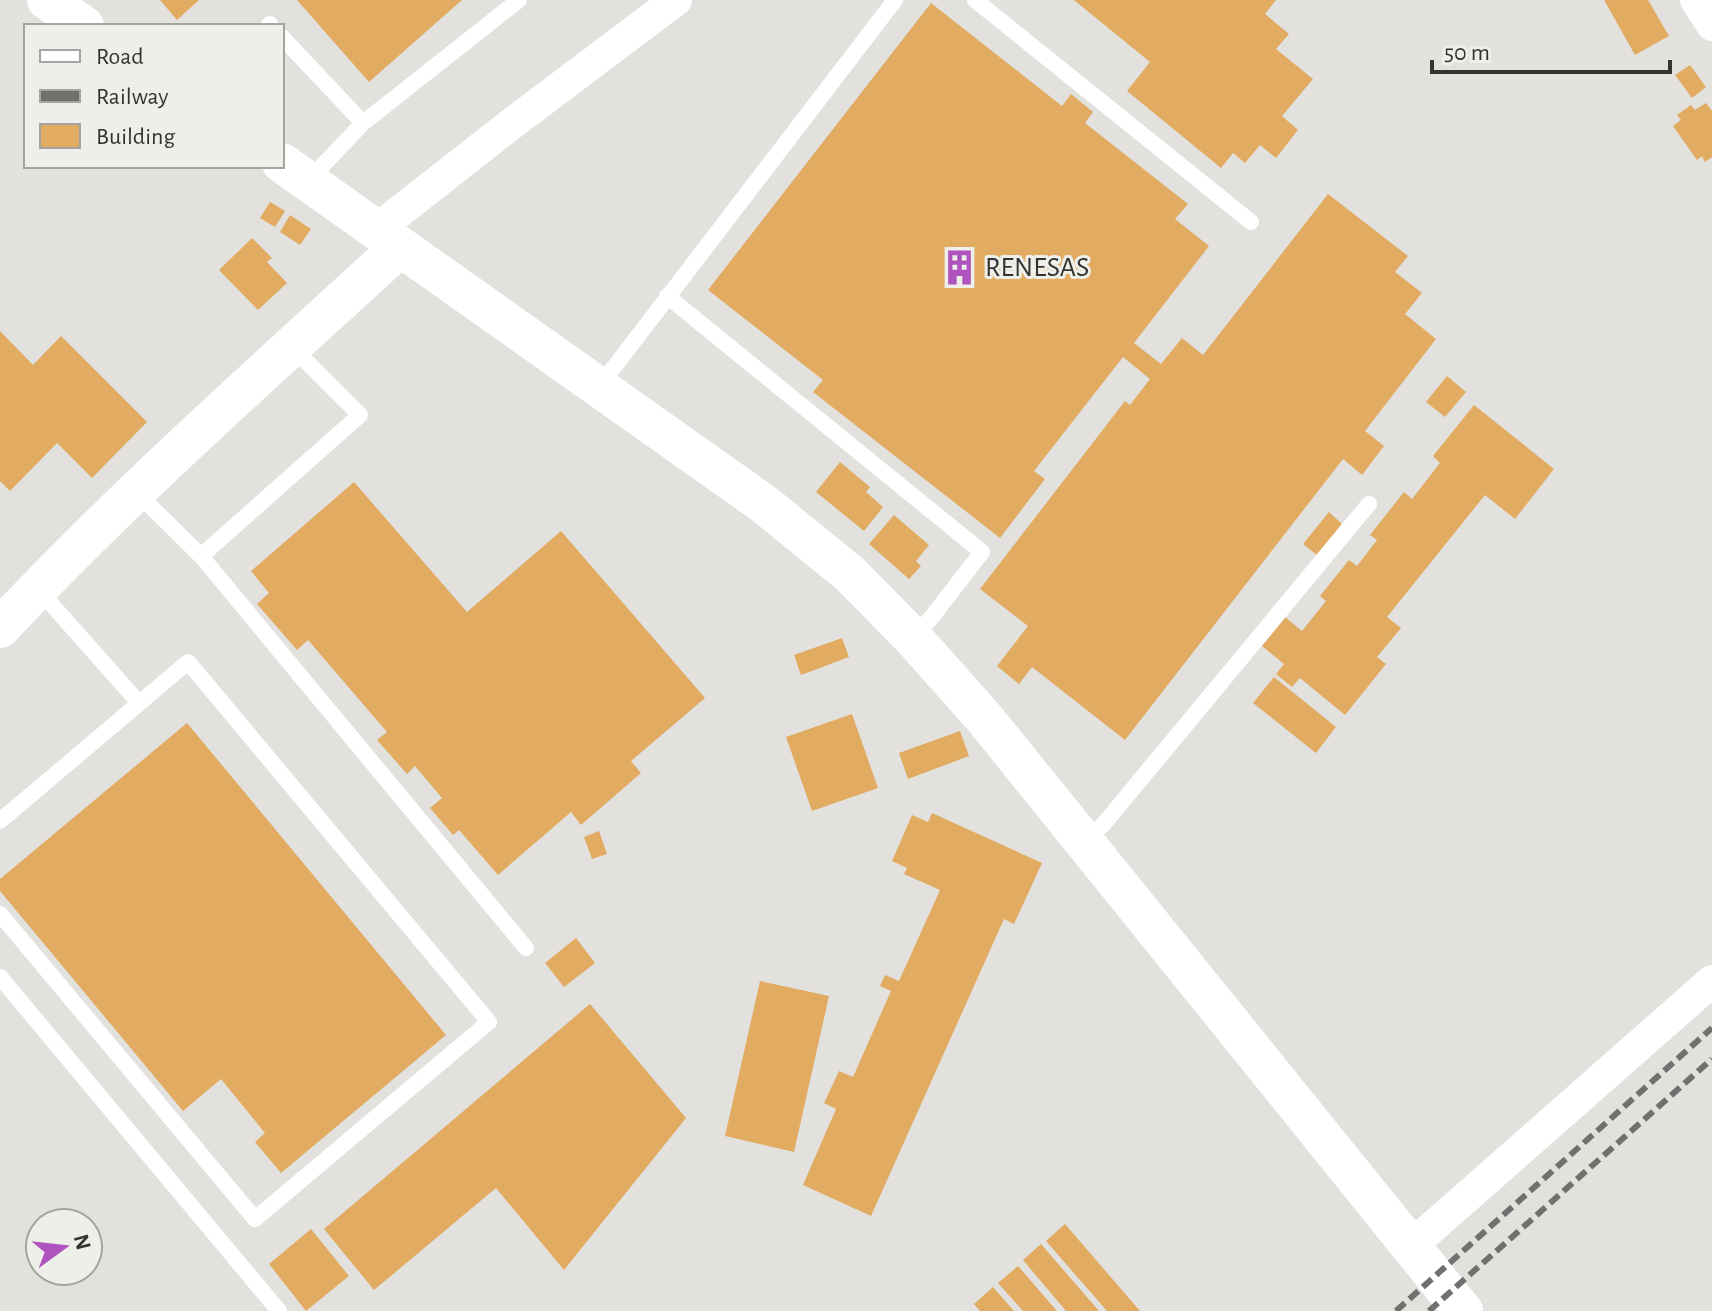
<svg xmlns="http://www.w3.org/2000/svg" width="1712" height="1311" font-family="'Alegreya Sans',sans-serif">
<style>
.building{fill:#e1ab62}
.lines{fill:none;stroke-linecap:round;stroke-linejoin:round}
.service{stroke:#fff;stroke-width:16}
.minor{stroke:#fff;stroke-width:32}
.tertiary{stroke:#fff;stroke-width:40}
.rail{stroke:#70706e;stroke-width:6;stroke-dasharray:12 6;stroke-linecap:butt}
.labels{text-anchor:middle;dominant-baseline:central;stroke-width:6;stroke-linejoin:round;paint-order:stroke}
.poi-label{font-size:28px;fill:#333332;stroke:#efefea;text-anchor:start}
</style>
<rect width="100%" height="100%" fill="#e2e1dd"/>
<path class="building" d="M160,0H199L177,20Z
M297,0H462L369,82Z
M1074,0H1276L1265,14L1289,34L1276,49L1313,79L1282,116L1298,130L1276,158L1260,145L1245,163L1233,153L1221,168L1127,91L1150,62Z
M1604,0H1648L1669,36L1635,55Z
M931,3L1062,106L1071,94L1093,112L1085,123L1188,204L1175,219L1209,246L1134,343L1161,364L1182,338L1203,355L1328,194L1408,256L1395,272L1422,293L1405,314L1436,339L1365,431L1384,446L1362,475L1343,459L1125,740L1032,667L1019,684L997,666L1028,626L980,589L1125,401L1130,405L1150,379L1123,357L1034,471L1045,479L1000,538L813,392L823,380L708,290Z
M1690,65L1706,87L1692,98L1675,75Z
M1706,103L1712,111V157L1705,162L1702,156L1697,160L1673,126L1681,120L1677,115L1691,105L1695,110Z
M270,202L285,211L275,227L260,218Z
M290,215L311,229L300,245L280,232Z
M252,238L272,258L267,262L287,283L258,310L219,270Z
M0,331L33,365L61,336L147,422L92,478L57,443L10,491L0,481Z
M1447,376L1466,392L1445,417L1426,402Z
M1474,405L1554,469L1515,519L1485,495L1387,617L1401,628L1377,657L1386,664L1345,715L1300,678L1292,687L1276,674L1284,664L1262,646L1285,617L1302,631L1326,601L1320,596L1349,560L1357,566L1377,540L1370,535L1404,492L1412,499L1440,463L1433,456Z
M840,462L870,487L866,492L883,507L864,531L816,492Z
M354,482L467,612L561,531L705,698L631,761L641,773L581,825L571,812L498,875L459,830L453,835L430,808L442,798L415,766L407,774L377,740L387,732L308,640L297,650L257,604L269,593L251,571Z
M1329,512L1342,524L1317,555L1303,544Z
M894,515L929,545L916,561L921,566L909,579L869,544Z
M842,638L849,657L801,675L794,655Z
M1274,677L1336,727L1316,753L1253,703Z
M852,714L878,788L812,811L786,737Z
M187,723L446,1035L281,1173L255,1142L265,1133L221,1079L183,1111L0,891V879Z
M960,731L969,756L908,779L899,753Z
M932,813L1042,863L1014,924L1004,919L871,1216L803,1185L836,1109L824,1103L839,1071L853,1077L891,991L880,986L885,975L899,981L940,890L904,874L907,868L892,861L912,815L928,822Z
M599,831L607,854L592,859L584,837Z
M576,938L595,963L564,987L545,963Z
M760,981L829,996L794,1152L725,1136Z
M590,1004L686,1118L564,1270L496,1188L374,1290L324,1229Z
M1065,1224L1140,1311H1107L1046,1241Z
M311,1229L349,1276L306,1311L269,1264Z
M1041,1244L1099,1311H1066L1023,1260Z
M1018,1266L1057,1311H1023L998,1283Z
M993,1287L1014,1311H980L974,1304Z"/>
<g class="lines">
<path class="service" d="M975,0L1251,222
M268,26L270,24L271,26
M282,37L363,123L519,0
M308,181L363,123
M667,296L982,552L931,618L912,637
M598,385L615,366L895,0
M135,491L201,556L360,415L292,347
M201,556L526,948
M38,589L139,703
M0,821L188,662L489,1022L255,1219L0,914
M1083,839L1102,826L1369,504
M0,977L279,1311"/>
<path class="minor" d="M1696,0L1712,25
M376,230L506,128L676,0
M1411,1246L1712,981"/>
<path class="tertiary" d="M47,0L84,26
M282,163L764,504L850,574L912,637L985,719L1463,1311
M0,628C126,494 264,372 399,248"/>
<path class="rail" d="M1396,1311L1712,1028
M1429,1311L1712,1059"/>
</g>
<defs>
<symbol id="building-bare" viewBox="-9 -9 18 18"><path d="M-4-6H4V6H1V3H-1V6H-4ZM-2.5-4.3h1.7v1.8h-1.7ZM.8-4.3h1.7v1.8H.8ZM-2.5-1h1.7V.8h-1.7ZM.8-1h1.7V.8H.8Z" fill="#af53be" stroke="#efefea" stroke-width="2.5" paint-order="stroke"/></symbol>
</defs>
<g fill-rule="evenodd">
<use href="#building-bare" x="934" y="242" width="51" height="51"/>
</g>
<g class="labels">
<g class="poi-label">
<text x="985" y="268">RENESAS</text>
</g>
</g>
<rect x="24" y="24" width="260" height="144" fill="#efefea" stroke="#a4a4a0" stroke-width="2"/>
<rect x="40" y="50" width="40" height="12" fill="#ffffff" stroke="#a4a4a0" stroke-width="2"/>
<text x="96" y="64" font-size="24" fill="#333332">Road</text>
<rect x="40" y="90" width="40" height="12" fill="#70706e" stroke="#a4a4a0" stroke-width="2"/>
<text x="96" y="104" font-size="24" fill="#333332">Railway</text>
<rect x="40" y="124" width="40" height="24" fill="#e1ab62" stroke="#a4a4a0" stroke-width="2"/>
<text x="96" y="144" font-size="24" fill="#333332">Building</text>
<g transform="translate(64 1247) rotate(75)"><circle r="38" fill="#efefea" stroke="#a4a4a0" stroke-width="2"/>
<path d="M0-6L14 30L0 20L-14 30Z" fill="#af53be"/>
<text y="-12" font-size="22" font-weight="bold" text-anchor="middle" fill="#333332">N</text>
</g>
<path d="M1432 60v12h238v-12" fill="none" stroke="#333332" stroke-width="4"/>
<text x="1444" y="60" font-size="24" fill="#333332" stroke="#efefea" stroke-width="6" paint-order="stroke">50 m</text>
</svg>
